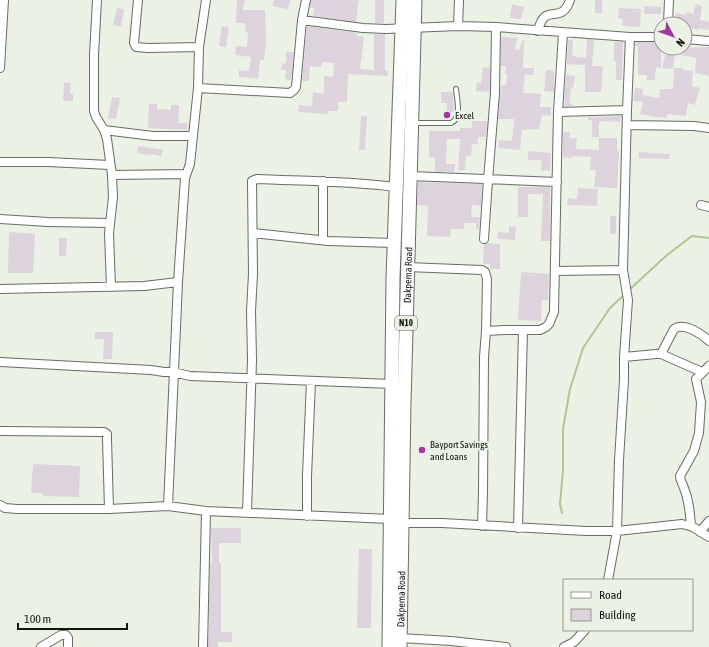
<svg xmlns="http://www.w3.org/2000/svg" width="709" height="647" font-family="'Asap Condensed',sans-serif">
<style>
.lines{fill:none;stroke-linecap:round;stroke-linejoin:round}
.stream{stroke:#adc792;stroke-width:2}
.building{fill:#ddd3dc}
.service-casing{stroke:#686d63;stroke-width:6}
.minor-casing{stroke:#686d63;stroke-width:10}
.trunk-casing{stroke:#686d63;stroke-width:15}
.service{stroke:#fff;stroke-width:4}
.minor{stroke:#fff;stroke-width:8}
.trunk{stroke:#fff;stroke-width:13}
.poi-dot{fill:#a1399c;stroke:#ebf1e5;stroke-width:1.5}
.labels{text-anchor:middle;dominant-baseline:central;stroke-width:4;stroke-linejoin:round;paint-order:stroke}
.shield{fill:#ebf1e5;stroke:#545751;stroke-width:1}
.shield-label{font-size:9px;font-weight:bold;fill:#131511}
.poi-label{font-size:10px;fill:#131511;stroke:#ebf1e5;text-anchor:start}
.street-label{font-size:10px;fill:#131511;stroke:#ebf1e5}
</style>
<rect width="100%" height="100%" fill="#ebf1e5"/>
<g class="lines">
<path class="stream" d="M629,290L667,255L692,236L709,238
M562,513L560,504L563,470V429L570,389L583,348L610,308L625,294"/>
</g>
<path class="building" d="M237,0H245L243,10H265L266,40L264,60H260L258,79L239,77V70L249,71L251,57L235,55L236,46L247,47L248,32H246L245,23H236Z
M274,0H290L288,9L272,6Z
M311,0H359L356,22L313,16L314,8L310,7Z
M375,0H384V23H375Z
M595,0H602V13H595Z
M512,4L524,7L521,19L510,18Z
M696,4L702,6L700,20L709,22V30L699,28V30L685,27V24H674L676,13L686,15L687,12L693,14Z
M645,6L661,7V14H644Z
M117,8L124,9L121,27L113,25Z
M619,8L641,9L640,27L622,26L623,19L618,18Z
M222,26L229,27L226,47L219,46Z
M307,26L357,33L356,36L364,37L360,69L374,70V34H385V71H388L387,76L348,74L347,102H338V111H328L327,114L298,112L299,105L312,106L313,92L324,94V76L333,77L334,63L322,62L321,67L310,66L309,81H302Z
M501,37L517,38L515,49L519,50L523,40H524L523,68H534V75H525L523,93L541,94L540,107H551V116L542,115L539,129L522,130L520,150L498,148L499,140L512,141L514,119H498L501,85H506L507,74H505L506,66H501Z
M587,39L594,40L592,66H603L601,92H585V65L567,64L568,40H573L572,56H575V57L586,58Z
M614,42H623L622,80H616V61H614Z
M636,42H661V68L656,67L655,80H647V75H638V46H635Z
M709,47V76L695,73L696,58L675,54L673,69L662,68L667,48Z
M286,52H294L291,80L285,79L286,70H281L282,63L286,64Z
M483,67L490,68V92L476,91L477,83H481Z
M674,68H683L682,70L693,71L692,86L700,88L695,105L688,103L686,116L667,114V118L655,117L640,114L643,102L633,101L635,88L643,89L642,95L659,98L660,89H673Z
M546,70L554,71V92L544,91Z
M566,75L575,76L573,88H571L569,103L572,104V106H564Z
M64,82L71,83L70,94H73V101H63Z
M441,92H453L454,112H447V103H441Z
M112,97L120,98L116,119L108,118Z
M149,104H157V109L171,110V105H179L178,123H188L187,130L148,128Z
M361,116H367L365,150H359Z
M621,116L620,122L601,121V122H599V137H592V120H588V117Z
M472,121H487L486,137H478V144H472L471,156H466L465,170H458L460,139H447L446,164H455L454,172H435V157H429V131H460V128H472Z
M563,132H570L569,138H577L576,149L599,150V138H617V151H619L617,188L594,187L596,170H590L591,157L572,156V158L563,157Z
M138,146L163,150L161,156L151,154V155L137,153Z
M528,151L551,153L550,171L541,170L542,160H528Z
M639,152L670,154L669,159L639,158Z
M418,182L482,184L481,206L472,205L471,217H480L479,229H476V223H464V229H451L450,237L427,236L428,206L417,205Z
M518,187H550V241H541L543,194H528V217H518Z
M578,188L598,189L597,206L567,205L568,198L577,199Z
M610,216H616V234H610Z
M509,226L516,227L515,240L497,239L498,232L509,233Z
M9,232L35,234L33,273H8Z
M59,238H67L66,256H59Z
M487,243L500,244V269H490V264H483L484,244Z
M521,272L549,274L548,300H542L541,321L518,320Z
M95,332H113L112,359H103L104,339H95Z
M33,464L80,466L79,497L43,496V493H31Z
M211,528H241V543H219V563H221V632H232V642H218V647H208L210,563H212Z
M359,549H372L371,628H357Z"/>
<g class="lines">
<defs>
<path id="service" d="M413,123H451C462,118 457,100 456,89"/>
<path id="minor" d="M97,0L94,55V111L96,117L104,130L107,139L112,175L113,197L109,233L111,287
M138,0L134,43L136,47L148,48L199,47
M302,20L363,28L386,29L458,26L496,27L630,37H661
M668,24L669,0
M458,26L459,0
M538,31C545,0 561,27 570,0
M685,39L709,41
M0,68L4,0
M198,88L290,93L294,90L296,87L302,20L306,0
M558,112L627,110
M627,125L694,126L709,128
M104,130L153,136H192
M0,162H48L110,165
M112,175L186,174
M410,176L557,182
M701,205L709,207
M0,219L48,222L109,223
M253,233L328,241L394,243
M484,239L488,180L495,93L496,27
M323,240V181
M407,267L482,270L485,272L487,279L486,331L484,357L483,492L482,526
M555,271L623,270L627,110L630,37
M0,289L144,286L178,282
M486,331L505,330H540L546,327L549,324L554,312L558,112L563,33
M661,354L674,329C684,322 702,334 709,341
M624,357L656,354H661L702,372
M0,362L151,370L164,372H173L190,376L392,384
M0,431L104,432L107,434V439L109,509
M0,505L5,508L17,509H109L168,506L206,511L390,519
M168,506L178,282L185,178L190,164L198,88L199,47L206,0
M247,512L252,360L251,311L253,274L252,181L257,179C303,181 350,181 396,187
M307,516V476L311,381
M402,523H442L586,531H617L682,524L693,527L709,537
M691,526C690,513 689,500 684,488C683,484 680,481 680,476L694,451L699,433L701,402L696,379L709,366
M518,528L523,330
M700,532L709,521
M608,580L617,531L619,460L624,380V357L628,300L623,270
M400,638L451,641L506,647
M41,647L61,635H66L68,638V647
M203,647L206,511
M564,647L574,642L585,630"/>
<g id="trunk">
<path d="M389,647L393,278L403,0"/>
<path id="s1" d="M400,647L404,404L415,0"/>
</g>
</defs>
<use href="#service" class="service-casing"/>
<use href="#minor" class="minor-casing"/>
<use href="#trunk" class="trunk-casing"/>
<use href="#service" class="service"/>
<use href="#minor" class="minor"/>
<use href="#trunk" class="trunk"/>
</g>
<g class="poi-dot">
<circle cx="447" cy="115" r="4"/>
<circle cx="422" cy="450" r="4"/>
</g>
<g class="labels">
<rect class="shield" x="395" y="316" width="22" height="14" rx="3"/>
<g class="shield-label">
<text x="406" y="323">N10</text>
</g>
<g class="poi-label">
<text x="455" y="115">Excel</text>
<text x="430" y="444">Bayport Savings<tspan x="430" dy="12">and Loans</tspan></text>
</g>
<g class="street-label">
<text stroke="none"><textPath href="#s1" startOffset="372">Dakpema Road</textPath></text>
<text stroke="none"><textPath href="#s1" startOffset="48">Dakpema Road</textPath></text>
</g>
</g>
<rect x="563" y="579" width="130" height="52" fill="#ebf1e5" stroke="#959990"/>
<rect x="571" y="592" width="20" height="6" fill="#ffffff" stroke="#959990"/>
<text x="599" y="599" font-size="12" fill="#131511">Road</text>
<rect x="571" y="609" width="20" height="12" fill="#ddd3dc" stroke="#959990"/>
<text x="599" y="619" font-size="12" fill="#131511">Building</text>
<g transform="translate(673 36) rotate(131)"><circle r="19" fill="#ebf1e5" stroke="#959990"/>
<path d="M0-3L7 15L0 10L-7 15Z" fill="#a1399c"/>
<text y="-6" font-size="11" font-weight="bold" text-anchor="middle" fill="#131511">N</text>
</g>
<path d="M18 623v6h109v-6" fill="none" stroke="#131511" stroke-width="2"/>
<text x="24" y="623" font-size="12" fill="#131511" stroke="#ebf1e5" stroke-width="3" paint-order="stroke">100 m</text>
</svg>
